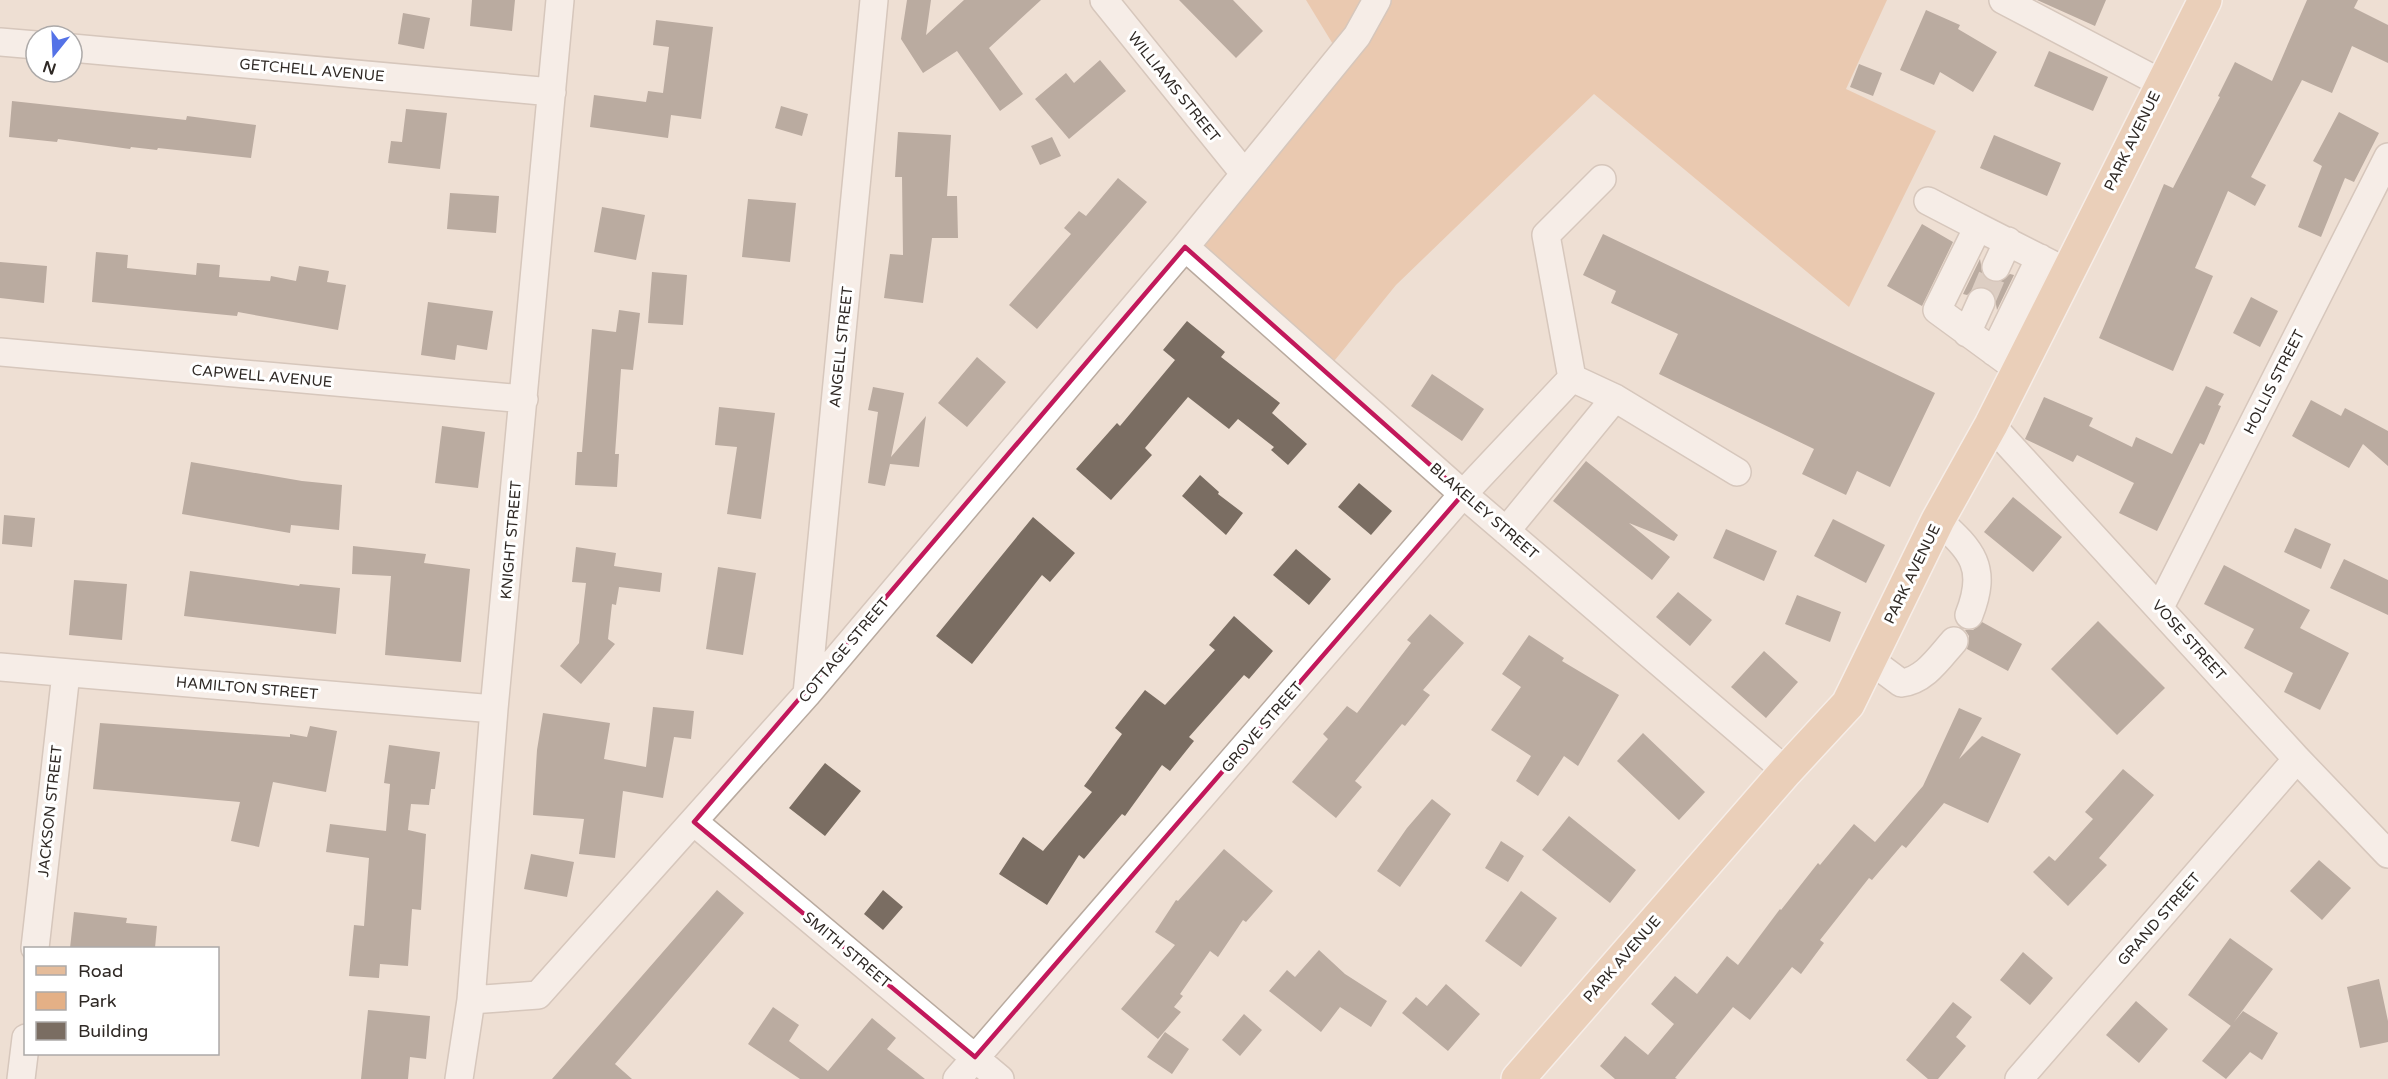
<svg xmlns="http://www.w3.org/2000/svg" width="2388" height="1079" font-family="'Varela Round',sans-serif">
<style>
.green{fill:#e4b086}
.building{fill:#7a6d62}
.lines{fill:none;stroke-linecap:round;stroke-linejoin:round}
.minor-tunnel{stroke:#c8bbb0;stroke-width:27;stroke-dasharray:27 14;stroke-linecap:butt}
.minor-casing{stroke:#b9aa9f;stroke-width:30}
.major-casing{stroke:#fff;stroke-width:36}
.minor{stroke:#fff;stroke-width:27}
.major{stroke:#e5bc9a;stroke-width:33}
.marked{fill:none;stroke:#c2185b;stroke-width:4.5;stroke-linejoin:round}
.labels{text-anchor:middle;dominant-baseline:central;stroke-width:6;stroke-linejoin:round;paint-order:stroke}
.street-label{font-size:15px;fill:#2f2925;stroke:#fff}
</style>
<rect width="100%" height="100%" fill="#eedfd3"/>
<path class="green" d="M1306,0H1887L1846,89L1936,131L1849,307L1594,94L1396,285L1326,371L1199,252L1345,64Z"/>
<path class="building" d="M472,0H515L512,31L470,26Z
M907,0H931L926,35L964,0H1041L989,48L1023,94L1000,111L957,51L923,73L901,39Z
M1179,0H1233L1263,31L1236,58Z
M2037,0H2106L2095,26Z
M2307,0H2358L2354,8L2388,25V63L2352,46L2332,93L2302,80L2251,177L2266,185L2255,206L2228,191L2195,268L2213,276L2173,371L2099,338L2164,184L2173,188L2220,97L2218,96L2235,62L2272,81Z
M1926,10L1960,25L1958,29L1997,52L1973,92L1940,72L1934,85L1900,70Z
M403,13L430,18L424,49L398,44Z
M656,20L713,27L701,119L671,115L668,138L590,127L594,95L646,102L648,91L663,93L669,47L653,45Z
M2049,51L2108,77L2093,111L2034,86Z
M1100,60L1126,91L1069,139L1035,99L1066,73L1074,83Z
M1859,64L1882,73L1873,96L1850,87Z
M12,101L186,120L187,116L256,125L251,158L158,148L157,150L131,147L130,149L58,139L57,142L9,137Z
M781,106L808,114L802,136L775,128Z
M406,109L447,113L440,169L388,163L391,141L402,142Z
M2339,112L2379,133L2354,182L2345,178L2321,237L2298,227L2322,166L2313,161Z
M898,132L951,135L947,196H957L958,238H932L923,303L884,298L890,254L903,255L902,177H895Z
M1994,135L2061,163L2047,196L1980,168Z
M1052,137L1061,156L1040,165L1031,146Z
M1118,178L1147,202L1037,329L1009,305L1071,234L1064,228L1079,211L1086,216Z
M450,193L499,196L496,233L447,229Z
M748,199L796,203L790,262L742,257Z
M602,207L645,215L636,260L594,252Z
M1922,224L1953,242L1922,306L1887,286Z
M1603,234L1935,393L1890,487L1857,471L1846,495L1802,474L1814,449L1659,374L1678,334L1611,303L1616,291L1583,275Z
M96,252L128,255L127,268L196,275L197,263L220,265L219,277L270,281L271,276L296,281L299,266L329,271L327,282L346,285L338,330L238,312L237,316L92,302Z
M1980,259L1983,276L1990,281L1998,283L2010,274L2014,275L1997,310L1994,293L1988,288L1979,286L1967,295L1963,294Z
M0,262L47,266L44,303L0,298Z
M652,272L687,275L683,325L648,323Z
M2251,297L2278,311L2260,347L2233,333Z
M428,302L493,311L487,350L457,345L455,360L421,355Z
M619,310L640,313L633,370L621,369L615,454H619L617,487L575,485L577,452H582L592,329L616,332Z
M1187,321L1225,352L1221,357L1280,403L1272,413L1307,444L1288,465L1271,450L1274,447L1238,419L1229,429L1188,397L1145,448L1152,455L1111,500L1076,469L1117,423L1120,426L1175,360L1163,350Z
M977,357L1006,382L967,427L938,403Z
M1432,374L1484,409L1462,441L1411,406Z
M2206,386L2224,394L2218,405L2221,406L2204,445L2200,443L2157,531L2119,513L2134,483L2077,455L2073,462L2025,439L2044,397L2093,418L2089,426L2132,447L2136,437L2172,454Z
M873,387L904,393L891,457L926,416L919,467L890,464L885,486L868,483L878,412L868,410Z
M2311,400L2341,416L2345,408L2388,431V466L2363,444L2349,468L2292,436Z
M719,407L775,413L761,519L727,514L737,447L715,445Z
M442,426L485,432L478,488L435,483Z
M1586,461L1678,535L1674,541L1629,523L1670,557L1652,580L1553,501Z
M191,462L302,481L342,485L339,530L291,525L290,533L182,514Z
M1200,475L1219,492L1218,494L1243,513L1226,535L1182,496Z
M1359,483L1392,511L1371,535L1338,507Z
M2013,497L2062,537L2033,572L1984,532Z
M4,515L35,518L32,547L2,544Z
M1033,517L1075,553L1050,582L1042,575L972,664L936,636Z
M1833,519L1885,545L1866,583L1814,556Z
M2295,528L2331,544L2321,569L2284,552Z
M1726,529L1777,551L1764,581L1713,558Z
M353,546L426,554L424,563L470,569L461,662L385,655L391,576L352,574Z
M576,547L616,553L614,566L662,573L660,592L619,587L616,605L612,604L608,639L615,644L581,684L560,666L579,643L586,583L572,582Z
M1296,549L1331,579L1309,605L1273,575Z
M2344,559L2388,580V615L2330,588Z
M2224,565L2310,610L2300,628L2349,653L2320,710L2284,692L2293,673L2244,648L2254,629L2204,604Z
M718,567L756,573L743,655L706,649Z
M190,571L299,586L300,584L340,588L336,634L184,616Z
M74,580L127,584L122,640L69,635Z
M1678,592L1712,620L1690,646L1656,617Z
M1797,595L1841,612L1830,642L1785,624Z
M1430,614L1464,643L1423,690L1430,695L1405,726L1402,724L1355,781L1362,787L1336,818L1292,782L1328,739L1323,734L1347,706L1357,713L1411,643L1407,640Z
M1234,616L1273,651L1249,679L1244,675L1189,737L1194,741L1170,771L1162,765L1125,816L1122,814L1084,859L1079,855L1047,905L999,874L1023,837L1043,851L1092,792L1084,786L1122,734L1115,728L1145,690L1165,705L1215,650L1209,645Z
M2098,621L2165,688L2117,735L2051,669Z
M1982,622L2022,644L2008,671L1967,649L1969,636L1965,630H1973Z
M1529,635L1564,658L1562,661L1619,695L1578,766L1564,756L1538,796L1516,781L1531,756L1491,730L1521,687L1502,674Z
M1764,651L1798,682L1766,718L1731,687Z
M653,707L694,711L691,739L674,737L663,798L623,791L615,858L579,854L584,819L533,815L537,750L543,713L610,723L604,759L646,767Z
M1959,708L1982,718L1959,759L1982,736L2021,754L1988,823L1944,803L1906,848L1902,845L1872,880L1869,878L1820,940L1824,943L1801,974L1792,967L1750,1020L1733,1007L1675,1078L1677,1079H1615L1600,1066L1625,1036L1648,1055L1674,1024L1651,1004L1675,976L1697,994L1727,956L1738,965L1780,909L1781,910L1818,863L1820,865L1854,824L1875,842L1923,786Z
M100,723L290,737V734L307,737L310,726L337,731L326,792L273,782L259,847L231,841L240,802L93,789Z
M1643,733L1705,792L1679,820L1617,761Z
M389,745L440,752L435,789H431L429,805L411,804L408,830L426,834L421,910L412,909L408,966L380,964L379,978L349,976L354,925L364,926L369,858L326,852L330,824L386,831L390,784L384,783Z
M825,763L861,791L825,836L789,808Z
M2123,769L2154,795L2099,858L2107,865L2068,906L2033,872L2049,856L2055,861L2093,819L2085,812Z
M1432,799L1451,814L1400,887L1377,871L1407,828Z
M1569,816L1636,870L1610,903L1542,850Z
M1501,841L1524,856L1508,882L1485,868Z
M1224,849L1273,891L1246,922L1243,920L1218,957L1210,951L1180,994L1183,996L1174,1007L1181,1012L1158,1039L1121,1009L1175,945L1155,932L1176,900L1178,901Z
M531,854L574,862L567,897L524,889Z
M2319,860L2351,888L2322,920L2290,891Z
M717,890L744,913L615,1064L632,1079H552Z
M883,890L903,907L883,930L864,914Z
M1521,891L1557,918L1521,967L1485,941Z
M74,912L127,918L126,923L157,926L155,948H70Z
M2230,938L2273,969L2231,1026L2188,995Z
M1319,950L1345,974L1387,1001L1371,1027L1340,1007L1321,1032L1269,991L1287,970L1295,977Z
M2023,952L2053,978L2030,1005L2000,980Z
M2379,979L2388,1021V1042L2360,1048L2347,987Z
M1446,984L1480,1014L1448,1051L1402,1013L1416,997L1427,1006Z
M2136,1001L2168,1029L2139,1063L2106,1035Z
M1953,1002L1972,1017L1956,1037L1966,1046L1938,1079H1928L1906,1060Z
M773,1007L799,1025L789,1041L828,1071L872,1018L896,1038L887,1049L925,1079H800L748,1044Z
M368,1010L430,1016L426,1059L410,1057L408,1079H361Z
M2243,1011L2278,1033L2262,1060L2250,1052L2226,1079L2202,1061Z
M1244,1014L1262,1030L1240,1056L1222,1040Z
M1165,1032L1189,1049L1172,1074L1147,1057Z"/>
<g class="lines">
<path class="minor-tunnel" d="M1981,302L1996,267"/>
<defs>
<path id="minor" d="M1104,0L1244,173
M2003,0L2161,83
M0,42L36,45
M72,48L552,92
M1602,179L1546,235L1572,378L1615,398L1737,472
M1928,201L1978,227
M1185,247L1463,494L1786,771
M1996,267L2008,241
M1967,333L1981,302
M0,352L524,399
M1994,352L2040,258
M2019,370L1937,310L1978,227L2067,272
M1991,425L2297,759L2388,854
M1938,520C1972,551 1988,567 1969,615
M1506,531L1615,398
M2160,607L2388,157
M1870,660L1901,683C1924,681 1939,658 1954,641
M0,667L494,709
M807,694L874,0
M694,822L1000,1079
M35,948L66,673
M471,1000L538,995L807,694L1185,247L1357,36L1377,0
M21,1079L26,1038
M459,1079L471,1000L494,709L560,0
M957,1079L1463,494L1572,378
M2019,1079L2297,759"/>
<path id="major" d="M1518,1079L1786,771L1848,704L1938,520L1991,425L2205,0"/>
</defs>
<use href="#minor" class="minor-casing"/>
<use href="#major" class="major-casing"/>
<use href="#minor" class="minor"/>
<use href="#major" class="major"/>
</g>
<path d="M0 0H2388V1079H0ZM1185,247L1463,494L975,1057L694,822Z" fill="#eedfd3" fill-opacity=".55" fill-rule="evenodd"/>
<path class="marked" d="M1185,247L1463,494L975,1057L694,822Z"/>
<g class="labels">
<g class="street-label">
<text transform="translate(312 70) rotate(5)">GETCHELL AVENUE</text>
<text transform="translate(1174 87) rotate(51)">WILLIAMS STREET</text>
<text transform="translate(2132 141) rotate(-64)">PARK AVENUE</text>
<text transform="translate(841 347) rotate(-84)">ANGELL STREET</text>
<text transform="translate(262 376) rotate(5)">CAPWELL AVENUE</text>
<text transform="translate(2274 382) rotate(-63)">HOLLIS STREET</text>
<text transform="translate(1484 511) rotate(41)">BLAKELEY STREET</text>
<text transform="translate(511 540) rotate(-85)">KNIGHT STREET</text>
<text transform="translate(1912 574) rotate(-64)">PARK AVENUE</text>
<text transform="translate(2189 640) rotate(48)">VOSE STREET</text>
<text transform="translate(844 650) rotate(-50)">COTTAGE STREET</text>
<text transform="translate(247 688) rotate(5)">HAMILTON STREET</text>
<text transform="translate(1262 727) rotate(-49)">GROVE STREET</text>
<text transform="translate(50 811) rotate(-84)">JACKSON STREET</text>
<text transform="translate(2159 919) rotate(-49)">GRAND STREET</text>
<text transform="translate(847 950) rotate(40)">SMITH STREET</text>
<text transform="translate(1622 959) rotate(-49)">PARK AVENUE</text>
</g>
</g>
<rect x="24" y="947" width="195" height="108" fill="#ffffff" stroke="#aca9a8" stroke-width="1.5"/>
<rect x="36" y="966" width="30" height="9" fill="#e5bc9a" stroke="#aca9a8" stroke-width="1.5"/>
<text x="78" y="977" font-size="18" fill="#2f2925">Road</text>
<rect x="36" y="992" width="30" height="18" fill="#e4b086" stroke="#aca9a8" stroke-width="1.5"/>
<text x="78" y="1007" font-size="18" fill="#2f2925">Park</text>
<rect x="36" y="1022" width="30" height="18" fill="#7a6d62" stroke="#aca9a8" stroke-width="1.5"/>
<text x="78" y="1037" font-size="18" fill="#2f2925">Building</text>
<g transform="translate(54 54) rotate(198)"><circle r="28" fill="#ffffff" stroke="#aca9a8" stroke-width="1.5"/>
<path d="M0-4.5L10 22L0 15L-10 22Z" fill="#5472e7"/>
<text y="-9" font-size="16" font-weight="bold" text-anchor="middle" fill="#2f2925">N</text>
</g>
</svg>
